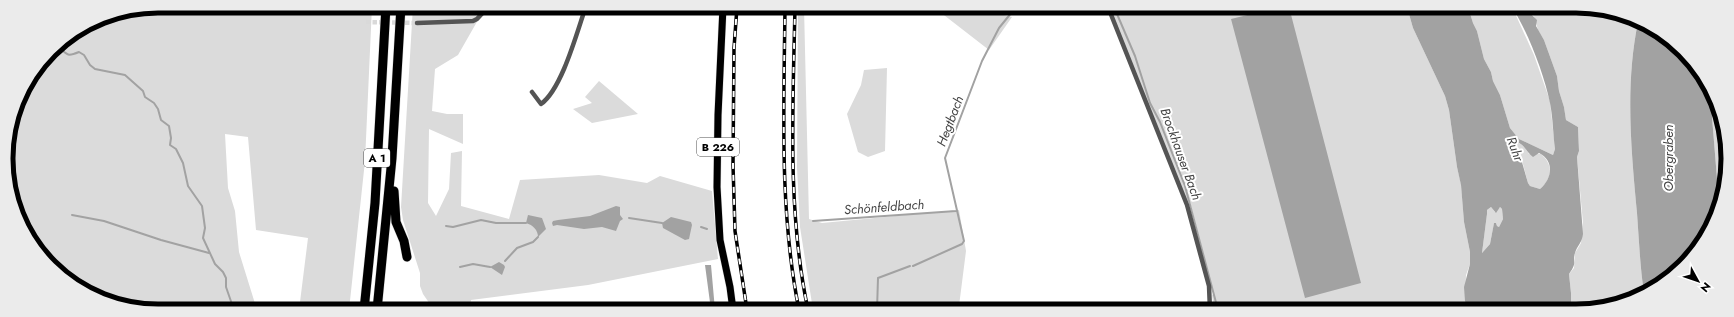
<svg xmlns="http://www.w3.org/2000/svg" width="1734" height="317" font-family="Jost,sans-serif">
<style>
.green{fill:#dbdbdb}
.water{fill:#a2a2a2;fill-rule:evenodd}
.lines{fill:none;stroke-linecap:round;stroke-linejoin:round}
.stream{stroke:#a2a2a2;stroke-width:2}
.minor-tunnel{stroke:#d9d9d9;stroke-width:4.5;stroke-dasharray:4.5 2;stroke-linecap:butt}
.primary-casing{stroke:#dbdbdb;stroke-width:8}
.motorway-casing{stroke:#dbdbdb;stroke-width:10}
.minor{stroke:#545454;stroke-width:4.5}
.primary{stroke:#000;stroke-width:7}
.motorway{stroke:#000;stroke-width:9}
.rail-casing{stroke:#000;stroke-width:3.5}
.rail{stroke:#fff;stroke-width:2;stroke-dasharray:6;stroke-linecap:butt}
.labels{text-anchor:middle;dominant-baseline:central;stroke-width:4;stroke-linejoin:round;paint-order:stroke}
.shield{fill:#fff;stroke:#4c4c4c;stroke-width:1}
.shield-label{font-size:11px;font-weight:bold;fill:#000}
.water-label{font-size:13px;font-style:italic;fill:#434343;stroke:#fff}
.rim{fill:none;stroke:#000;stroke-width:5}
</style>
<rect width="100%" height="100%" fill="#fff"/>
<path class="green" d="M159,6H372L365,161L349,310H299L308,238L256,230L248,137L225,134L228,188L235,211L239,252L257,310H139L82,291L44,259L14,208L6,149L18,100L51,51L100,18Z
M413,6H486L458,55L435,69L432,111L447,114H463V144L429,129L428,203L436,216L449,189L451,153L462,151L461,206L509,219L520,180L599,175L647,183L660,176L712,191L718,259L588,285L471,300L470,310H434L423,294L420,286V273L403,220L401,207Z
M798,7H804L809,219L822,223L959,210L966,251L959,306L886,308L885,310H813L800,227L797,167Z
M914,7H973L1012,17L989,50L940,12Z
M1108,7H1407L1413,28L1445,96L1449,110L1457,167L1461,184L1464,222L1470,252V264L1466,275L1465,301L1468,311L1231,310L1227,308V306H1223V310H1214L1212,295L1214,294L1189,198L1187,205Z
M1468,7H1512L1513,9L1534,55L1550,101L1555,149L1553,155L1519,139L1510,128L1500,95L1493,81L1491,72L1484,59L1477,31L1473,23Z
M1528,7H1595L1638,22C1625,85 1631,149 1637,213C1639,240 1640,267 1644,293C1626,305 1593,311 1571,311V293L1569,274L1574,268L1575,253L1581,243L1583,223L1577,157L1579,151L1578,127L1566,120L1564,107L1559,91L1557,76L1544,40L1538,30L1534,16L1530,13Z
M887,68L885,151L868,157L858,152L847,114L861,85L864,70Z
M599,81L638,114L592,123L573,109L592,103L585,97Z
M1713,99L1717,108V113H1720L1723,119L1727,178L1719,203L1712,117Z
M1514,142C1521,142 1526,148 1529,154H1541C1554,165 1552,179 1540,189L1530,186L1528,183L1519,149Z
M1491,207L1495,212L1500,207L1502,209L1503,219L1499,227L1497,226L1496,223H1494L1490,244L1482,253L1487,214V210Z"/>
<path class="water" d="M1280,7H1289L1361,283L1305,298L1231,19Z
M1407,7H1468L1473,23L1477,31L1484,59L1491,72L1493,81L1500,95L1510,128L1519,139L1553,155L1555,149C1553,134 1553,118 1550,103C1544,74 1528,32 1512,7H1528L1530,13L1537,20L1536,26L1544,40L1557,76L1559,91L1564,107L1566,120L1578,127L1579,151L1577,157L1583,234C1582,243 1577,246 1575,253C1572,263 1578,261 1569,274L1571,293V311H1468L1465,301L1464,287L1470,264V252L1464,222L1461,185L1457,167L1449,110L1445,96L1413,28ZM1514,142C1524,142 1526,152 1533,157L1539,153C1555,161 1552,179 1540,189L1530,186L1528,183L1519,152ZM1491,207L1496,213L1500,207L1502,209L1503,219L1499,227L1497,226L1496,223H1494L1490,244L1482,253L1487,214V210Z
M1638,22L1652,26L1696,65L1713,99L1712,117L1719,203L1712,226L1683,266L1644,293C1640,267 1639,240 1637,213C1631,149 1625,85 1638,22Z
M616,206L620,207V215L623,219L620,221L616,231L602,227L584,229L557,225L553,226L552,223L553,221L558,220L590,216Z
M528,215L542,218L546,229L538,237C538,230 533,225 526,223Z
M671,217L691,222L692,225L689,239L685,240L663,228L662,223Z
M499,262L504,265L505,267L502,275L490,267Z
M705,265H711L715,310H711Z"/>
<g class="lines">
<path class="stream" d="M431,7L444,6
M974,7L1010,14
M1114,7L1135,56L1150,103L1160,122L1185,186L1218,310
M58,46C67,55 67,57 79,52L84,55L90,65L95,69L125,75L143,91L145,97L154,103L158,109L161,120L169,126L171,138L170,145L176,149L183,163L188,186L202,206L205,228L203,238L215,264L223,272L226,278V287L234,310
M72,215L104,221L161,240L209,253
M629,218L662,223
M813,221L956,211
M446,226L453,227L481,220L496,223H526
M701,227L707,229
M505,261L517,248L533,242L538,237
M913,266L962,244L964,241L945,158L982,61L999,28L1016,7
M460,267L473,264L490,267
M877,310L878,278L910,266"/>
<path class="minor-tunnel" d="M366,22L417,23"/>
<defs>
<path id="primary" d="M723,7L718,115L717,187L720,240L730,287L733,310"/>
<path id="motorway" d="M394,191L396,222L404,241L407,257
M364,310L375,203L386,6
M377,310L392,158L401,6"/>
</defs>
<use href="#primary" class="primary-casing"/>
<use href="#motorway" class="motorway-casing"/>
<path class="minor" d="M1108,7L1187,205L1209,286L1210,310
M417,23L473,21L477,19L489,6
M532,92L541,104C562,89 577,32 586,6"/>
<use href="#primary" class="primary"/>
<use href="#motorway" class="motorway"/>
<defs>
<path id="rail" d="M737,7L734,48L733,165L735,231L747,310
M785,7C784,108 779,210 799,310
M795,7C793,107 787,211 808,310"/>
</defs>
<use href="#rail" class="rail-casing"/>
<use href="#rail" class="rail"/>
</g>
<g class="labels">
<g class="shield">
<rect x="697" y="138" width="42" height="18" rx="3"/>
<rect x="364" y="149" width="26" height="18" rx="3"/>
</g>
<g class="shield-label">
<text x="718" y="147">B 226</text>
<text x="377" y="158">A 1</text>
</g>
<g class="water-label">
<text transform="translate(950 121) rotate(-69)">Hegtbach</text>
<text transform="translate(1515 149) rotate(69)">Ruhr</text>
<text transform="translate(1181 154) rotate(70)">Brockhauser Bach</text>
<text transform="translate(1668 158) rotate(-90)">Obergraben</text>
<text transform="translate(884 207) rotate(-4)">Schönfeldbach</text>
</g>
</g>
<path d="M0 0H1734V317H0ZM158 13H1576A145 145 0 0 1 1721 158V159A145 145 0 0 1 1576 304H158A145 145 0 0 1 13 159V158A145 145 0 0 1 158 13Z" fill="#ebebeb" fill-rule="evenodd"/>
<path class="rim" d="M158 13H1576A145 145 0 0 1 1721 158V159A145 145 0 0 1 1576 304H158A145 145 0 0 1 13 159V158A145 145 0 0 1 158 13Z"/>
<g transform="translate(1698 281) rotate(130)" stroke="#ffffff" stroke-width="3" paint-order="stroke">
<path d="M0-3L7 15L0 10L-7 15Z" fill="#000000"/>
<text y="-6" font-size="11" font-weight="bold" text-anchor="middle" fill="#000000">N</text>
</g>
</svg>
